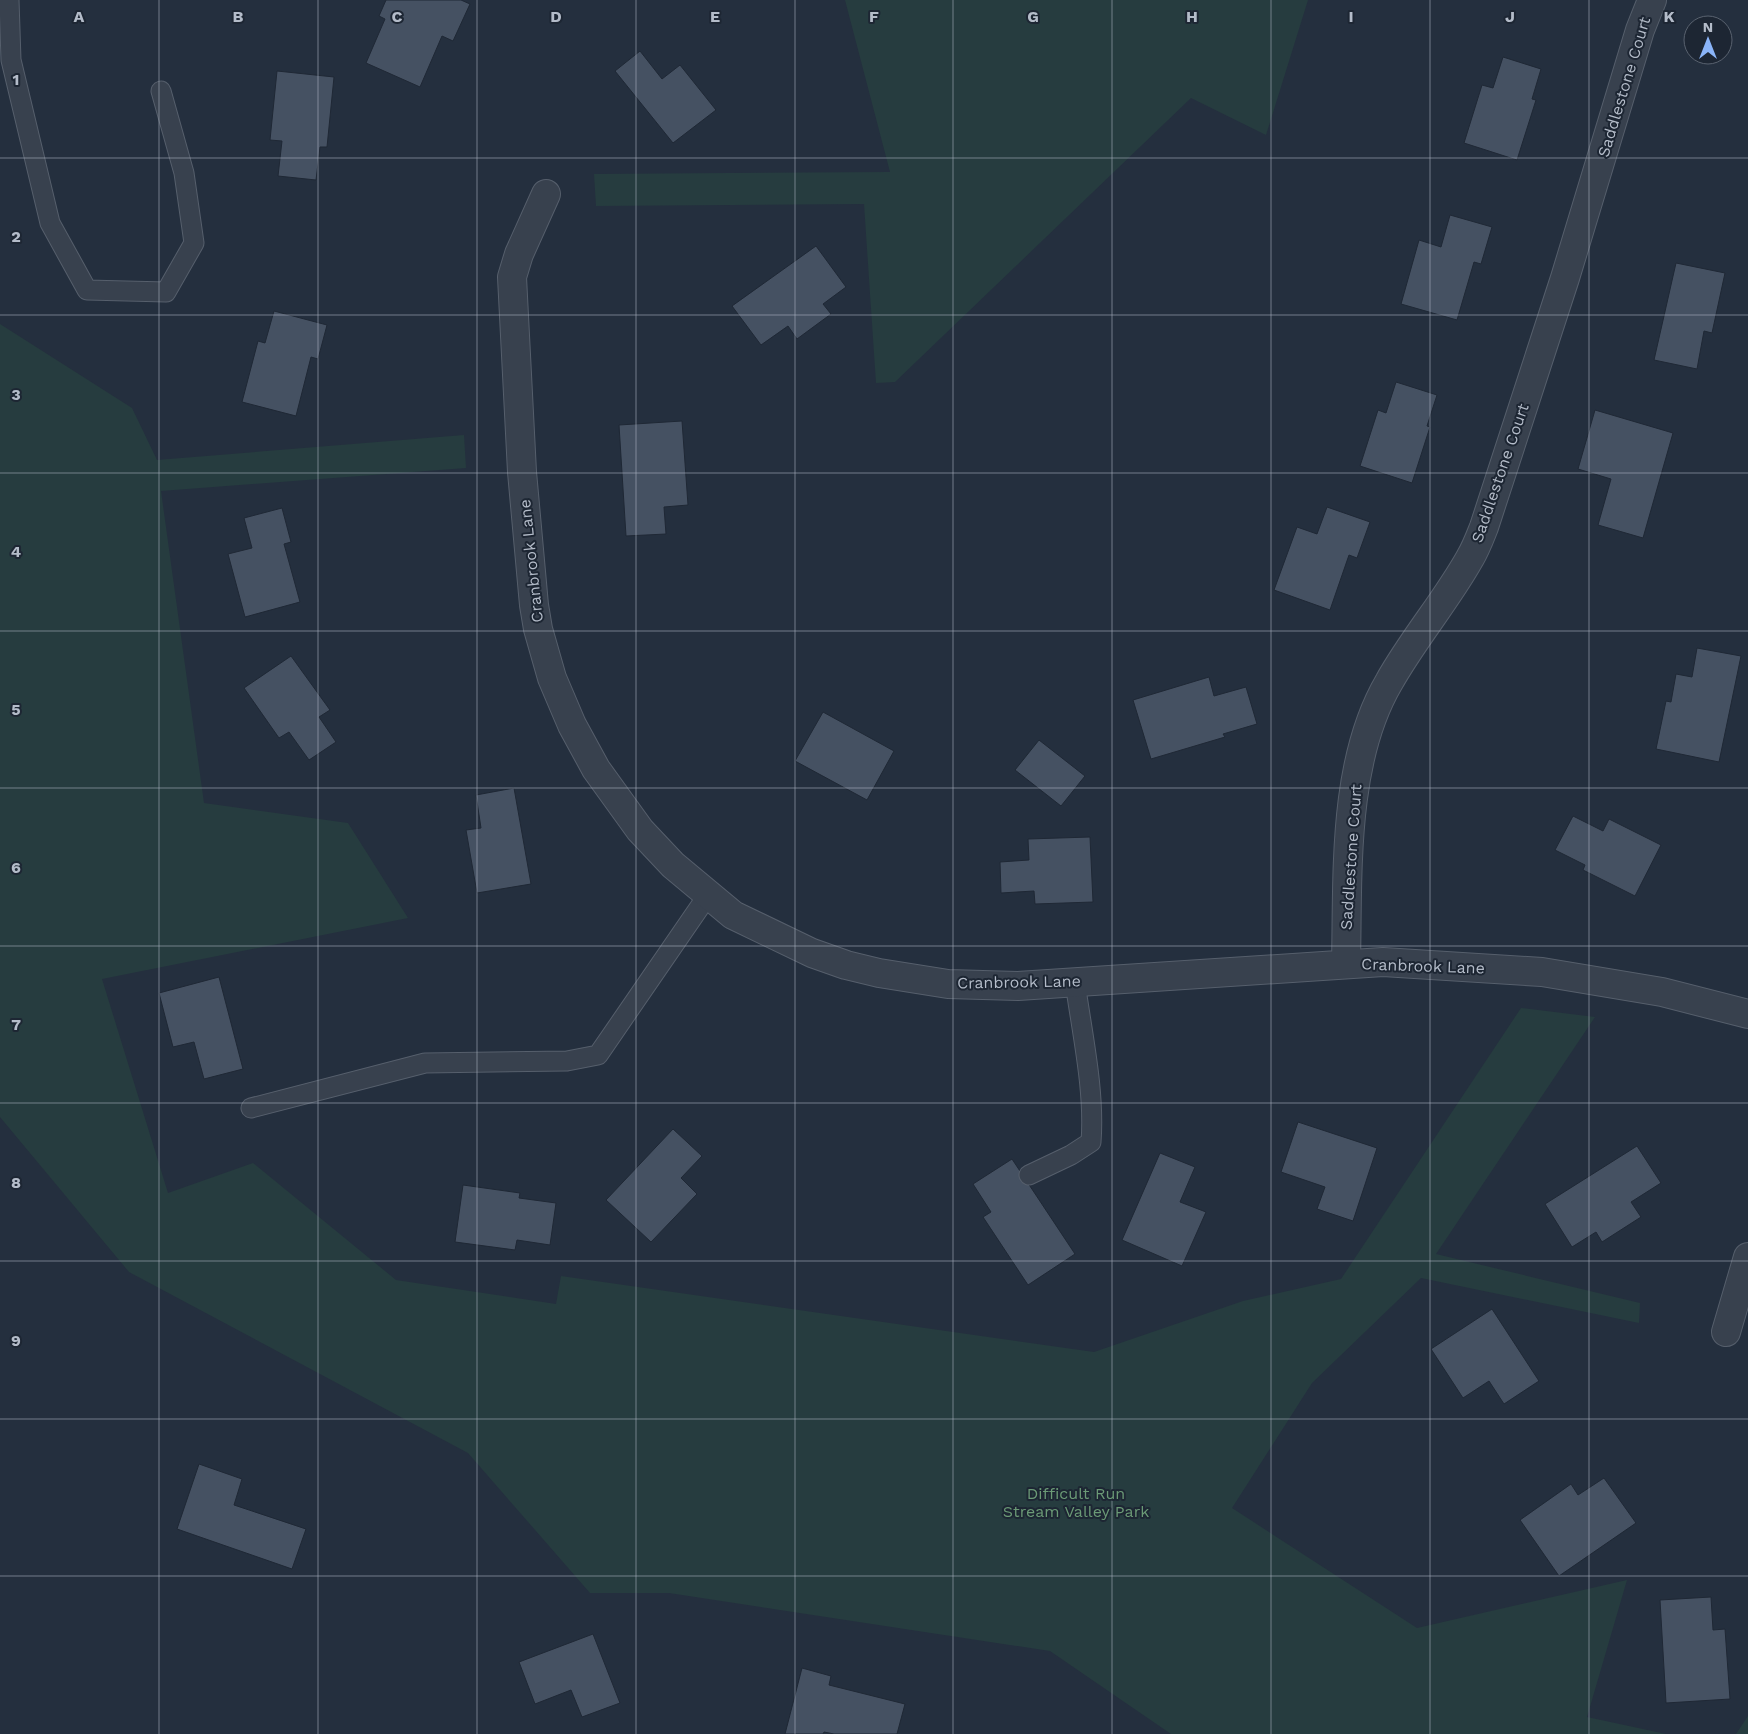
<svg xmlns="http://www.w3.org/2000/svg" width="1748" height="1734" font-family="'Work Sans',sans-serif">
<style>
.green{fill:#263c3f}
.building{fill:#455162;stroke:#1f2835}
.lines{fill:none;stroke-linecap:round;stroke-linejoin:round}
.lane-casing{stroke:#565f6c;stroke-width:21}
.street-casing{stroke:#565f6c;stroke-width:30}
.lane{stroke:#38414e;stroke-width:19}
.street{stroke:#38414e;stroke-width:28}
.grid{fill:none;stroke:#b4bcc9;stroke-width:1;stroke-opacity:0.55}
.labels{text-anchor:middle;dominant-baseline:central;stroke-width:4;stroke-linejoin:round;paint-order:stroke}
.street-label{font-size:16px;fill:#b4bcc9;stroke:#1d2633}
.park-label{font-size:16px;fill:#6b9a76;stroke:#1d2633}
.grid-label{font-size:16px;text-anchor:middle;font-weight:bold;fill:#b4bcc9;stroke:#1d2633;stroke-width:4;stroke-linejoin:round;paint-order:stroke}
</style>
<rect width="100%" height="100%" fill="#242f3e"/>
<path class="green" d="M845,0H1308L1266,135L1191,98L895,382L876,383L864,204L596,206L594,174L890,172Z
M0,324L132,408L157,460L464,435L466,468L161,491L204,803L348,823L408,918L102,979L168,1193L253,1163L396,1280L556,1304L561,1276L1094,1352L1243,1301L1341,1279L1521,1008L1595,1017L1436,1254L1640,1303L1639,1323L1421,1278L1312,1383L1232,1508L1417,1628L1627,1580L1587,1717L1666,1734H1171L1050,1651L669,1593H590L468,1453L129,1272L0,1117Z
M1748,1716V1734H1736Z"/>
<path class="building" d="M386,0H461L470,4L453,41L442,36L420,87L366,63L385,19L379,16Z
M640,51L662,79L680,65L716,110L673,143L615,71Z
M1503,57L1541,69L1532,99L1536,100L1517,160L1464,143L1482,85L1493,88Z
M277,71L334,77L327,147H320L316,180L278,176L282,141L270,140Z
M1450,215L1492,227L1481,264L1474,262L1457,320L1401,304L1419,240L1441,247Z
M816,246L846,287L823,304L831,314L797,339L788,326L761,345L732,306Z
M1676,263L1725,273L1712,333L1704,331L1697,369L1654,360Z
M274,311L327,325L318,359L311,357L296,416L242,402L258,341L265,343Z
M1396,382L1437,395L1427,426L1430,427L1412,483L1360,466L1378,410L1386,413Z
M1595,410L1673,433L1643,538L1598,525L1611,479L1578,469Z
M682,421L688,505L664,507L666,534L626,536L619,425Z
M1327,507L1370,522L1357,558L1349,555L1330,610L1274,590L1297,527L1317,534Z
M282,508L291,542L284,544L300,602L245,617L228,554L252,548L244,518Z
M1697,648L1741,656L1719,762L1656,749L1666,701L1671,702L1676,674L1692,677Z
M291,656L330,710L319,717L336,742L309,760L289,732L279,738L244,688Z
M1209,677L1214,696L1246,687L1257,724L1223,734L1225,737L1151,759L1133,700Z
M823,712L894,751L867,800L795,761Z
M1039,740L1085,776L1061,806L1015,770Z
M514,788L531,884L477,893L466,830L481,828L476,795Z
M1573,816L1603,831L1609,819L1661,845L1635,896L1583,870L1585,865L1555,850Z
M1090,837L1093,902L1035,904L1034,891L1001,893L1000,862L1029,860L1028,839Z
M219,977L243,1069L204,1079L194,1042L173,1047L159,993Z
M1298,1122L1377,1148L1353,1221L1317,1209L1325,1187L1281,1172Z
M673,1129L702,1156L681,1178L697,1194L651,1242L606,1200Z
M1637,1146L1661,1183L1631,1202L1641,1217L1602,1242L1596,1232L1572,1247L1545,1204Z
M1160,1153L1195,1167L1180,1202L1206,1212L1182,1266L1122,1240Z
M1012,1159L1075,1254L1028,1285L983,1217L991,1212L973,1184Z
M463,1185L520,1193L519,1198L556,1203L550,1245L517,1240L515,1250L455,1242Z
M1492,1309L1539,1381L1504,1404L1489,1381L1463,1398L1431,1349Z
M199,1464L242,1479L234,1505L306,1529L292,1569L177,1529Z
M1604,1478L1636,1523L1559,1576L1520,1520L1571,1484L1578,1495Z
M1711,1597L1713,1630L1725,1629L1730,1699L1666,1703L1660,1600Z
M593,1634L620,1703L582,1717L571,1690L535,1704L519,1662Z
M802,1668L831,1676L829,1685L905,1704L897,1734H834L824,1732L823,1734H785Z"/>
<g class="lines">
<defs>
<path id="lane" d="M9,0L11,60L50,223L87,290L166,292L194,243L184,173L161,91
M251,1108L425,1063L567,1061L598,1055L708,895
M1029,1175L1071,1155L1091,1142C1095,1091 1082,1033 1075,982"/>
<path id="street" d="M546,194L519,254L512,277L522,472L534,605L538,629L552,678L572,725L596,769L640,830L673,865L733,915L812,953L846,965L879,973L948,984L1018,986L1383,962L1542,972L1662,992L1748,1014
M1346,964C1348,874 1342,762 1389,682C1413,639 1446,601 1470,558C1476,548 1480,537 1484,527L1565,278L1640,30L1652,0
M1726,1332L1748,1257"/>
</defs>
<use href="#lane" class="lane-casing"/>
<use href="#street" class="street-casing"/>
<use href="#lane" class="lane"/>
<use href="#street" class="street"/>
</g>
<path class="grid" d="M159,0V1734M318,0V1734M477,0V1734M636,0V1734M795,0V1734M953,0V1734M1112,0V1734M1271,0V1734M1430,0V1734M1589,0V1734M0,158H1748M0,315H1748M0,473H1748M0,631H1748M0,788H1748M0,946H1748M0,1103H1748M0,1261H1748M0,1419H1748M0,1576H1748"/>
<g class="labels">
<g class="street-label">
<text transform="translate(1624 87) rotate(-73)">Saddlestone Court</text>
<text transform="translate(1500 473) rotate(-71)">Saddlestone Court</text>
<text transform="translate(531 561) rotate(-96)">Cranbrook Lane</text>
<text transform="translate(1351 857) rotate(-86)">Saddlestone Court</text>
<text transform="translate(1423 966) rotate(2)">Cranbrook Lane</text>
<text transform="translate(1019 982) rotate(-1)">Cranbrook Lane</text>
</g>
<g class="park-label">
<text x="1076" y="1493">Difficult Run<tspan x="1076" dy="18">Stream Valley Park</tspan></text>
</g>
</g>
<g class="grid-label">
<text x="79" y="22">A</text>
<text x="238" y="22">B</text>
<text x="397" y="22">C</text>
<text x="556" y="22">D</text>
<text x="715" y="22">E</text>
<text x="874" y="22">F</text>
<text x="1033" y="22">G</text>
<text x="1192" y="22">H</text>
<text x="1351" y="22">I</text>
<text x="1510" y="22">J</text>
<text x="1669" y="22">K</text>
<text x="16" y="85">1</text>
<text x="16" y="242">2</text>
<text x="16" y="400">3</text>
<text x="16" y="557">4</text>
<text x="16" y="715">5</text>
<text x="16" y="873">6</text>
<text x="16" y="1030">7</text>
<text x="16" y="1188">8</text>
<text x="16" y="1346">9</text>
</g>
<g transform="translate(1708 40)"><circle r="24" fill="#1d2633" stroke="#59626f"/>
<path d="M0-4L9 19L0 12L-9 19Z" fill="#8ab4f8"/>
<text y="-8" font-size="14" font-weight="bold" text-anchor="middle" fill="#b4bcc9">N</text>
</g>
</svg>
